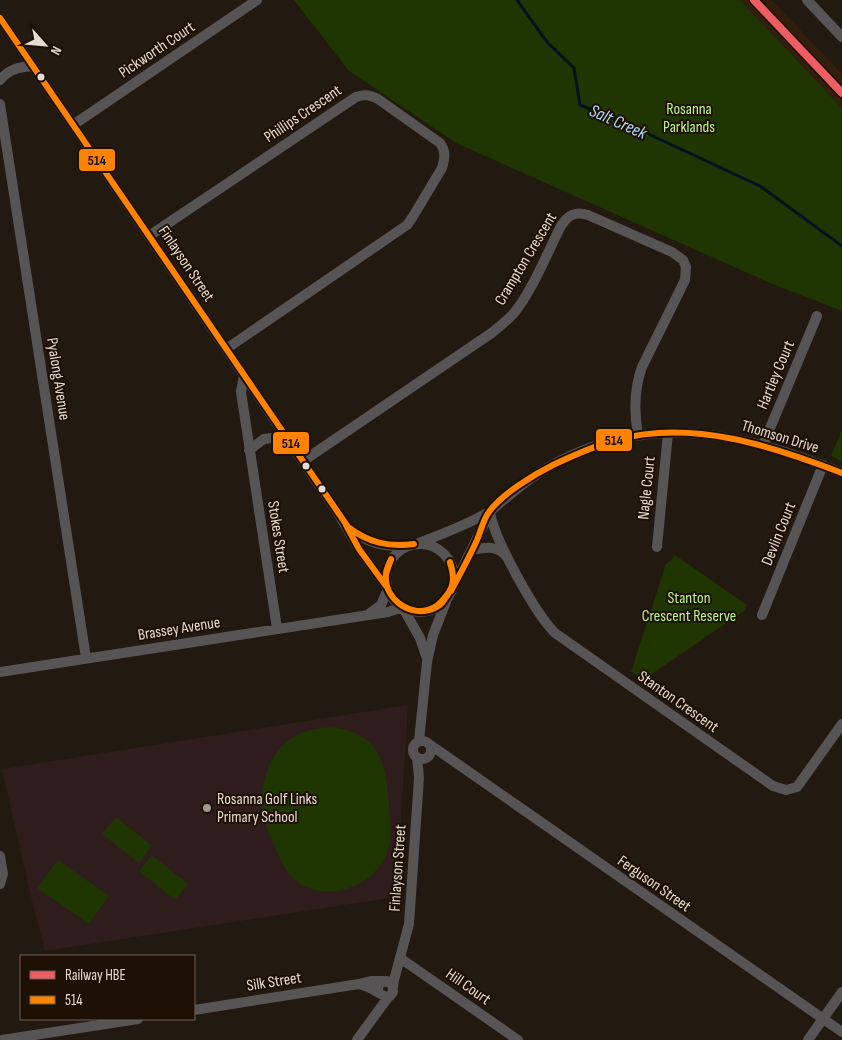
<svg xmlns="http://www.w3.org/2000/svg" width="842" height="1040" font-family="'Sofia Sans Condensed',sans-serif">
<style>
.built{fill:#311e0d}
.education{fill:#2f1d1e}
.green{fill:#1f3502}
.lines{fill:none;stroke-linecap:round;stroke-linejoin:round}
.stream{stroke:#031221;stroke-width:3}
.street{stroke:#575456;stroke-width:10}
.bus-1-casing{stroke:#1e1004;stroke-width:10}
.bus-1{stroke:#ff8200;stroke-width:6}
.rail-1-casing{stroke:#1e1004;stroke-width:11}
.rail-1{stroke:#ec5e61;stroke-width:8}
.bus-dot{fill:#e5dbd2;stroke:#1e1004;stroke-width:2}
.poi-dot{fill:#a1978e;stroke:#1e1004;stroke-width:2}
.labels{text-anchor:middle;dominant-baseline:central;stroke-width:4;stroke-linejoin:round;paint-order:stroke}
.street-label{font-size:16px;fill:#e5dbd2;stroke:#1e1004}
.park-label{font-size:16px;fill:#bbf788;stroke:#1e1004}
.poi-label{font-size:16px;fill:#e5dbd2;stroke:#1e1004;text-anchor:start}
.water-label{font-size:18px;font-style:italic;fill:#afd7f7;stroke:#1e1004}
.line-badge{stroke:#1e1004;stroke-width:2}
.pale-badge-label{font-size:14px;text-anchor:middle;font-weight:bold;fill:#111}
</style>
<rect width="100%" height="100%" fill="#221911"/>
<path class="built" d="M740,0H772L842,74V108Z"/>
<path class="education" d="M408,705L396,897L45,951L30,893L2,769Z"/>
<path class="green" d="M294,0H740L842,108V311L770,283L456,143L349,71Z
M842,430V461L831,456Z
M675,555L747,605L744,611L643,680L631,672L666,564L671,560Z
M329,727C380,732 386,762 389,806C391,824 393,841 385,858C369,889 322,904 294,879C283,869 278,854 272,840C269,833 266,826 264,819C257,788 268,748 299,734C309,730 319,728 329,727Z
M116,817L152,846L139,863L102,834Z
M152,855L188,884L175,900L139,871Z
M58,860L109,896L89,924L37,888Z"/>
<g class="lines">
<path class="stream" d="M517,0L547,42L574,68L580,105L627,124L760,186L842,246"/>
<path class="street" d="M807,0L842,37
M0,18L338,513L359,549L386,586
M0,80C9,69 19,67 33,66
M0,104L86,658
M73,125L257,0
M149,236L356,97C365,94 370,95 378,99L440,143C446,151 445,158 442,168L412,218L407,225L226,349
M244,375L241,392L277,628
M763,445L817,316
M249,450L264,439L286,436
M303,461L493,332C500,326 508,320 514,313C533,290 547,253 561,226C568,215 575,211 588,215L672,252L683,260L686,267L685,280L642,367C634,389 634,412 638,435
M490,512C494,539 535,613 555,633L773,786L786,790L797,787L842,724
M350,529C367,543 385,548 406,545
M419,543C442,534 467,525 489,512C495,508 500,502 506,498C521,485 538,472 556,463C654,411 745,434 842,473
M386 578a34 34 0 1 1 68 0a34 34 0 1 1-68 0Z
M657,547L668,433
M472,550C486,547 497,545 507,557
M454,585L490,512
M403,608L420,638L426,656
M370,613L381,605L388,589
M762,615L823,465
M0,672L388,612L403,607
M419,741L427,662L433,635L446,602
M413 750a9 9 0 1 1 18 0a9 9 0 1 1-18 0Z
M429,744L842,1032
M0,856L3,874L0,884
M400,958L518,1040
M359,984L368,987L386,997L390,996L393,992L392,984L387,981L381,982L378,987V992
M393,987L394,980L409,924L419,778L417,757
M194,1010L359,984L371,981H383
M2,1040L138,1019
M357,1040L389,996
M808,1040L842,992"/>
<defs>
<path id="bus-1" d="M0,18L348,527C369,543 388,547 414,544
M346,525L359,549L386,586
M391,559C389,564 386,569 386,574C382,601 418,622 440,605C443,603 445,598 447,596C455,585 454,574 450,562
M391,560C389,565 387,570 386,575C384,597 407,616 428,610C436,608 441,603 446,596C455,586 454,575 450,563
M451,591C460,574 469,558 477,540C481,531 483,520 489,512C502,494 533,475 553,465C574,455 594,446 616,440C692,419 772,446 842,473"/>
</defs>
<use href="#bus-1" class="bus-1-casing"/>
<use href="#bus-1" class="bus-1"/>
<defs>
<path id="rail-1" d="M754,0L842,93"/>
</defs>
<use href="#rail-1" class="rail-1-casing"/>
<use href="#rail-1" class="rail-1"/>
</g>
<g class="bus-dot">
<circle cx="41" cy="77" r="4.5"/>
<circle cx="306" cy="466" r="4.5"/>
<circle cx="322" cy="489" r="4.5"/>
</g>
<circle class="poi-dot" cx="207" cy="808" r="5"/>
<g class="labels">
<g class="street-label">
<text transform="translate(157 50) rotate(-34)">Pickworth Court</text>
<text transform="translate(303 114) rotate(-34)">Phillips Crescent</text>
<text transform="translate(526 259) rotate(-59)">Crampton Crescent</text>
<text transform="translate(186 264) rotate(56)">Finlayson Street</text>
<text transform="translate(776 375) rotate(-67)">Hartley Court</text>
<text transform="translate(58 379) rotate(81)">Pyalong Avenue</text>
<text transform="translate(780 437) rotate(17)">Thomson Drive</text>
<text transform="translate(647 488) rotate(-84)">Nagle Court</text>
<text transform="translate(779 534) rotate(-68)">Devlin Court</text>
<text transform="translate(278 537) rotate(81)">Stokes Street</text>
<text transform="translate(179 629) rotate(-9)">Brassey Avenue</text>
<text transform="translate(678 702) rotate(35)">Stanton Crescent</text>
<text transform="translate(398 868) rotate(-86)">Finlayson Street</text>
<text transform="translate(654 884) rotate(35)">Ferguson Street</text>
<text transform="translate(274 982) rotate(-9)">Silk Street</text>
<text transform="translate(468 987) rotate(35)">Hill Court</text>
</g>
<g class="park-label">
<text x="689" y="109">Rosanna<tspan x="689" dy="18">Parklands</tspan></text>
<text x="689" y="598">Stanton<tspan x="689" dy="18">Crescent Reserve</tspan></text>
</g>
<g class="poi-label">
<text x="217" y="799">Rosanna Golf Links<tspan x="217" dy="18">Primary School</tspan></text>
</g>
<g class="water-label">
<text transform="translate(618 122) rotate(24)">Salt Creek</text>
</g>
</g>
<g class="line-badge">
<rect x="78" y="148" width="38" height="24" rx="5" fill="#ff8200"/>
<rect x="595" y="428" width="38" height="24" rx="5" fill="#ff8200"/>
<rect x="272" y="431" width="38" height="24" rx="5" fill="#ff8200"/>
</g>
<g class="pale-badge-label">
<text x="97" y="165">514</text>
<text x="614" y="445">514</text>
<text x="291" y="448">514</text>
</g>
<rect x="20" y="955" width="175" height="65" fill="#1e1004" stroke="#6e6156"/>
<rect x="30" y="971" width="25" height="8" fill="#ec5e61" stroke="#6e6156"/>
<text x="65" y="980" font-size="15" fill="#e5dbd2">Railway HBE</text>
<rect x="30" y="996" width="25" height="8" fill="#ff8200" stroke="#6e6156"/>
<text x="65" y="1005" font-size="15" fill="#e5dbd2">514</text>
<g transform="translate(45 45) rotate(117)" stroke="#1e1004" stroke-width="4" paint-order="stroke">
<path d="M0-4L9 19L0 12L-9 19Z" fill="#e5dbd2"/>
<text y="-8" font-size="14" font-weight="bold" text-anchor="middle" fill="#e5dbd2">N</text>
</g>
</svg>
